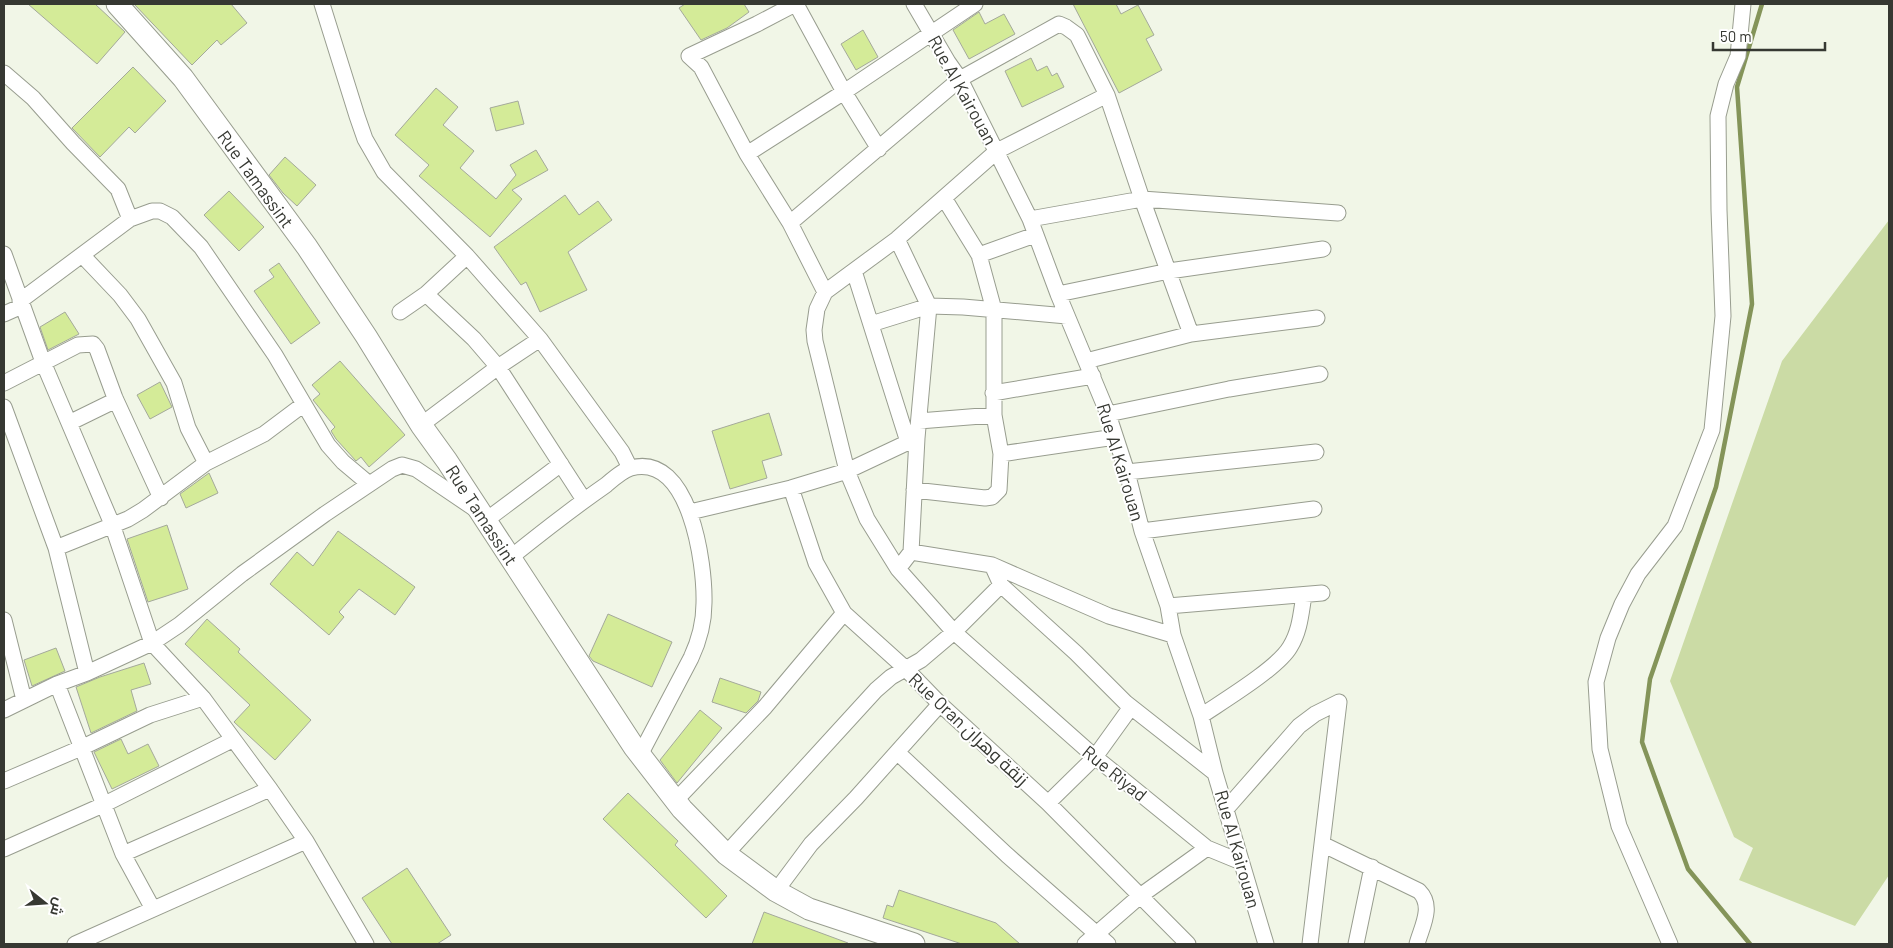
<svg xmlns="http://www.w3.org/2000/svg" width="1893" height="948" font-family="Barlow,Cairo,sans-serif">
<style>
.green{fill:#cbdba5}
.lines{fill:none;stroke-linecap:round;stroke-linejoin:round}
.stream{stroke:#849459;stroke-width:4.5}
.building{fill:#d4eb98;stroke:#a4a99b}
.street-casing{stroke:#989d8f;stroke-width:17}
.secondary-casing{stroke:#989d8f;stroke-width:23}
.street{stroke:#fff;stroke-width:15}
.secondary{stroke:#fff;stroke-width:21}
.labels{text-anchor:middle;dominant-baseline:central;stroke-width:4;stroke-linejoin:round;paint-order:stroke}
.street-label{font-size:18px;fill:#363832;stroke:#fff}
</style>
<rect width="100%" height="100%" fill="#f1f6e7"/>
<path class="green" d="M1889,220V875L1855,926L1739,880L1753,848L1734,837L1670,681L1782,361Z"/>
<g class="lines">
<path class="stream" d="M1750,944L1688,869L1642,742L1650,679L1716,487L1752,304L1737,87L1762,4"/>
</g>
<path class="building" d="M28,4H95L125,32L97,64Z
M134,4H231L247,23L221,45L217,40L192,65Z
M685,4H744L749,12L727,28L701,40L679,8Z
M1073,4H1116L1121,14L1138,5L1154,35L1146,39L1162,70L1119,93Z
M979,12L985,24L1004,14L1015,34L969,59L953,30Z
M863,30L878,57L856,70L841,44Z
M1031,58L1037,71L1047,66L1052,76L1057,73L1064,87L1022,107L1005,71Z
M133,67L166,101L135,133L129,127L100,157L72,128Z
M436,88L458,107L443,125L474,151L460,168L496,199L516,175L510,165L536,150L548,170L512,190L522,199L490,237L419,176L429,165L395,135Z
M518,101L524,124L496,131L490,108Z
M285,157L316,185L297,206L283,193L269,175Z
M229,191L264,227L239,251L204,215Z
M565,195L579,215L598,201L612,220L568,252L587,290L540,312L526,282L521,285L494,247Z
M279,263L320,323L291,344L254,291L274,277L269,270Z
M65,312L79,334L48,350L40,327Z
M340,361L405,435L369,467L361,457L356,461L336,439L331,431L335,427L313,400L320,394L312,385Z
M160,382L172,407L150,419L137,395Z
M769,413L782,455L762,461L767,478L730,489L712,431Z
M209,473L218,493L186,508L180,494Z
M167,525L188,589L148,602L127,539Z
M338,531L415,587L395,615L359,589L339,612L344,617L329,635L270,584L297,552L313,566Z
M608,614L672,642L652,687L593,661L589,656Z
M207,619L240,649L238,652L311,720L275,760L234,722L250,705L185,644Z
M56,648L65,671L32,686L24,660Z
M144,663L151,684L131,690L137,711L91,733L76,687L100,677Z
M720,678L761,692L758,701L746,713L712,702Z
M700,710L722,728L677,783L660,760Z
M121,739L128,754L148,744L159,766L112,789L94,752Z
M628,793L678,841L675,845L727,896L706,918L603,819Z
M407,868L451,935L437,944H392L362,898Z
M899,890L996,923L1020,944H962L883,918L887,905L893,907Z
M764,912L848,943L847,944H752Z"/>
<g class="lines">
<defs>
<path id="street" d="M322,4L357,116L365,139L384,172L467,256L540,339L622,452L630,468
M795,4L757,24L689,56L701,67L747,154L790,223L825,292
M796,4L844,92L879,149
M914,4L948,62L960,79L1030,219L1058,294L1108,414L1127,472L1142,531L1168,606L1173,635L1201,716L1215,773L1266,944
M4,73L33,98L73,143L118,189L130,219
M1107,95L997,151L897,239L825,292L817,309L814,330L815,341L847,471L867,519L898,569L954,632L1095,757L1207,848L1241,862
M747,154L844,92L975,4
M790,223L960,79L1059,24L1066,27L1077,35L1107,95L1142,199L1030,219
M897,239L929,306L917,438L911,552L898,569
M4,254L43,362L112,524L152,643L203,698L270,789L306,841L366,944
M82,255L120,295L138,319L174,383L188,428L206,463
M979,255L1035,235
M854,271L908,442
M426,294L474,339L498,367L584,500
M1058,294L1169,271L1323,249
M20,301L130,219L152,211H160L172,217L201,247L275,355L328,445L343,462L368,483
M400,312L426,294L467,256
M4,314L22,306
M871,324L929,306L963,307L1067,316
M1191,334L1142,199L1338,213
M1086,361L1191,334L1317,318
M4,383L78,345L93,344L97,349L115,398L161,498
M993,393L1093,376
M4,407L56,548L87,673
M1108,414L1229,389L1320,374
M919,421L994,415
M69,423L116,400
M421,425L498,367L540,339
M1001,454L1115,437
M1127,472L1316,452
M791,488L816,563L844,613L905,668L940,704L1048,803L1188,944
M914,490L985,498L992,497L999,490L1001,454L994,415V310L979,255L944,198
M690,512L791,488L847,471L917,438
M485,521L561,464
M1142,531L1314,509
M56,548L128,519L143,510L206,463L264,434L304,404
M911,552L992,565L1109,616L1173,635
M510,558C541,533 573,508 606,485C613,479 623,470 631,468C690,452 705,564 704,603C704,622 699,641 691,658L640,755
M992,565L1001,585L1076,653L1126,703L1215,773
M1168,606L1322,593
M4,620L24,700
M57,684L123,854L153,909
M4,710L57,684L87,673L152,643L179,625L242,574L325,514L392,469L402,465L416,469L475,509
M1201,716C1223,701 1278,668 1290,647C1300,631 1301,613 1304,595
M898,753L1007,855L1108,944
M4,781L81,748L150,715L203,698
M675,801L765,707L844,613
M1048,803L1095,757L1131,707
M1227,808L1299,726L1315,714L1339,702
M1322,844L1419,891C1434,906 1422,926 1417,944
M4,849L103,805L232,740
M123,854L270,789
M726,854L876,690L891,677L921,660L954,632L1001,585
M776,891L811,844L856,798L940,704
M75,944L306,841
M1085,944L1140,896L1207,848
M1310,944L1339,702
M1356,944L1372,867
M1670,944L1619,826L1600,749L1596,682L1608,638L1622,604L1638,574L1675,526L1712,430L1723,316L1719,210L1718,116L1726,84L1738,56L1743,4"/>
<path id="secondary" d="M117,4L183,78L307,247L366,336L421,425L447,461L634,747L682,809L726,854L776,891L809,909L914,944"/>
</defs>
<use href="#street" class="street-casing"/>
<use href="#secondary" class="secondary-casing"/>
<use href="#street" class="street"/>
<use href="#secondary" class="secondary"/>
</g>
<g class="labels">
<g class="street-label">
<text transform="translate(963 90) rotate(61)">Rue Al Kairouan</text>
<text transform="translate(256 179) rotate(54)">Rue Tamassint</text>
<text transform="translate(1121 462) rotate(73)">Rue Al Kairouan</text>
<text transform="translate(482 515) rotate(57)">Rue Tamassint</text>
<text transform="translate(969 729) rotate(43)">Rue Oran زنقة وهران</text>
<text transform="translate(1115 773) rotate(39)">Rue Riyad</text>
<text transform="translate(1238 849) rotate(74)">Rue Al Kairouan</text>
</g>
</g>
<rect width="1893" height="948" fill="none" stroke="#363832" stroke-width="10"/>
<g transform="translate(45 903) rotate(107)" stroke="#ffffff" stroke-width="4" paint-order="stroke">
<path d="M0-4L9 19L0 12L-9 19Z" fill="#363832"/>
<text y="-8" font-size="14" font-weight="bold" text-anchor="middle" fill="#363832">ش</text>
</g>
<path d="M1713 42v8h112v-8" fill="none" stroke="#363832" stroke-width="2.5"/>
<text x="1720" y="42" font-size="15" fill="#363832" stroke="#ffffff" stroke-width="4" paint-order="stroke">50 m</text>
</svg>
